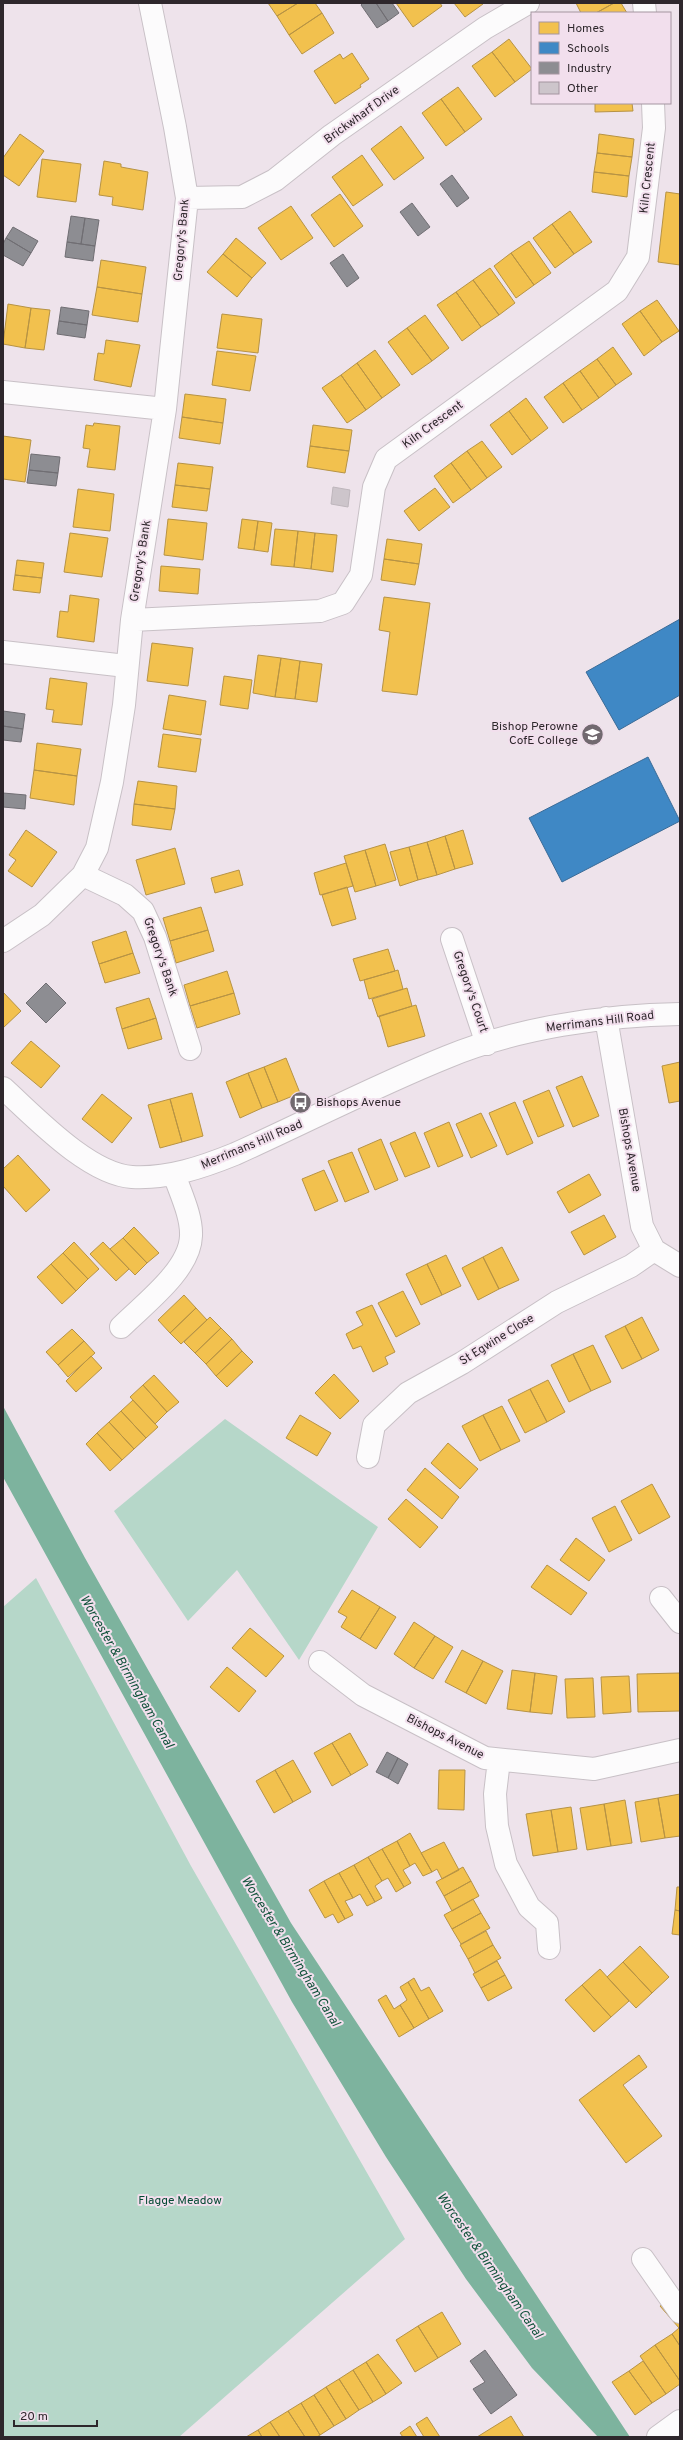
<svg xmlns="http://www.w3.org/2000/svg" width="683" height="2440" font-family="Overpass,sans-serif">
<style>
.green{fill:#b6d7c9}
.water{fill:#7db39e}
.homes{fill:#f2c14e;stroke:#b79344}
.schools{fill:#3f88c5;stroke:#3a6b97}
.industry{fill:#8d8d92;stroke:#706e73}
.building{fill:#cdc5cb;stroke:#beb6bc}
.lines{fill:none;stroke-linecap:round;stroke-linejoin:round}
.minor-casing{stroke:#c8c0c6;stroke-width:24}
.minor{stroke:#fcfbfc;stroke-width:22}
.labels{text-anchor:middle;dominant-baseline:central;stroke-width:4;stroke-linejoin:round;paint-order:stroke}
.street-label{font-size:12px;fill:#2e272c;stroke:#f2dfed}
.poi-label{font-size:12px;fill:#2e272c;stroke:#f2dfed;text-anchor:end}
.park-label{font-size:12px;fill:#054b34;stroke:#f2dfed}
.water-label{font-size:13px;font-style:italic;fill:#10523a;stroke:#f2dfed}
</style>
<rect width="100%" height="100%" fill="#eee3eb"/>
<path class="green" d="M225,1419L378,1527L299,1660L237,1570L188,1621L114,1511Z
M36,1578L191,1866L405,2239L179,2437H3V1607Z"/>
<path class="water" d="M3,1406L85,1558L291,1923L630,2437H598L532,2368L466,2279L386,2157L292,2002L3,1477Z"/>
<path class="homes" d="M268,3H298L277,16Z
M298,3H315L322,13L289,35L277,16Z
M396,3H440L442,6L413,27Z
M454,3H482L483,4L465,17Z
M576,3H614L596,13H581Z
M614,3H621L627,13H596Z
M322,13L334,33L302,54L289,35Z
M509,39L532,69L515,82L492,52Z
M492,52L515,82L495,97L472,66Z
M352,53L369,79L360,85L361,87L335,104L314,71L340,54L343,59Z
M458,87L482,119L465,132L441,99Z
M441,99L465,132L446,146L422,113Z
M595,103H632L633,111L595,112Z
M401,126L424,158L394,180L371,149Z
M20,134L44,151L19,186L3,175V158Z
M599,134L634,139L632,157L597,153Z
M597,153L632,157L629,176L594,172Z
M362,155L383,185L353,206L332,177Z
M42,159L81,164L76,202L37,197Z
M104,161L121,164V167L148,172L143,210L112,205L113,197L99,195Z
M594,172L629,176L627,197L592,192Z
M666,192L680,194V265L658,262Z
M340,194L363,226L334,247L311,215Z
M291,206L313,238L281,260L258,228Z
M570,211L592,242L574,254L552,224Z
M552,224L574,254L555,268L533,238Z
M236,238L266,263L252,278L223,254Z
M529,241L551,273L534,285L511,253Z
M511,253L534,285L516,298L494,266Z
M223,254L252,278L237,297L207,272Z
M101,260L146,267L142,294L97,287Z
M490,268L515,303L499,315L473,280Z
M473,280L499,315L481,327L456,292Z
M97,287L142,294L138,322L92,315Z
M456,292L481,327L462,341L437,305Z
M657,300L679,331L662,342L640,311Z
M8,304L31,308L25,348L3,344Z
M31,308L50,310L44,350L25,348Z
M640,311L662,342L644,356L622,324Z
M222,314L262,319L258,353L217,348Z
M425,315L449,348L432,361L407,328Z
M407,328L432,361L412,375L388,342Z
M106,340L140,345L131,387L94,380L98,353L104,354Z
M613,347L632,374L616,385L597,359Z
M375,350L400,385L382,398L357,363Z
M217,351L256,356L250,391L212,385Z
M597,359L616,385L599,398L580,371Z
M357,363L382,398L366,410L341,375Z
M580,371L599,398L582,410L563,383Z
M341,375L366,410L347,423L322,388Z
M563,383L582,410L563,423L544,397Z
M185,394L226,399L223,423L182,417Z
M526,398L548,428L531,441L509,411Z
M509,411L531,441L512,455L490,425Z
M182,417L223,423L220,444L179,438Z
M94,423L120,426L115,470L87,467L90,449L83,448L86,425L93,426Z
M313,425L352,430L349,451L310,446Z
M3,436L31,440L25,482L3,479Z
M482,441L502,467L487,478L467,451Z
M310,446L349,451L345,473L307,467Z
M467,451L487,478L471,490L451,463Z
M178,463L213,467L210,489L175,485Z
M451,463L471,490L453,503L434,476Z
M175,485L210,489L207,511L172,507Z
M435,488L450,507L419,531L404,511Z
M78,489L114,494L110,531L73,527Z
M168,519L207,523L203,560L164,555Z
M242,519L258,521L254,550L238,548Z
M258,521L272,523L268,552L254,550Z
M275,529L298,531L294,567L271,565Z
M298,531L315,533L311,569L294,567Z
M70,533L108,538L102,577L64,572Z
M315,533L337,535L333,572L311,569Z
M387,539L422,544L419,564L384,559Z
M384,559L419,564L415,585L381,580Z
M17,560L44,563L42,578L15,575Z
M161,566L200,569L198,594L159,591Z
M15,575L42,578L40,593L13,590Z
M70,595L99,599L94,642L57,637L60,611L68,612Z
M384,597L430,603L417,695L382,691L390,632L379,630Z
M152,643L193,648L188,686L147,681Z
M258,655L281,658L275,697L253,693Z
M281,658L300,661L295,699L275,697Z
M300,661L322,664L317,702L295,699Z
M224,676L252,680L248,709L220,705Z
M50,678L87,683L82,725L52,722L54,710L46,709Z
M169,695L206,701L201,735L163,729Z
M163,734L201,739L196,772L158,767Z
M37,743L81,749L77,776L34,770Z
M34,770L77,776L74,805L30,798Z
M138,781L177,786L175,809L134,804Z
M134,804L175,809L171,830L132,825Z
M26,830L57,852L32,887L8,871L16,860L9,855Z
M463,830L473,864L455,869L445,836Z
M445,836L455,869L437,875L427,842Z
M427,842L437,875L418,880L409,847Z
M385,844L396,880L376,886L365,850Z
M409,847L418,880L400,886L390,852Z
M175,848L185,884L146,895L136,860Z
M365,850L376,886L355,892L344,856Z
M346,863L353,886L320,895L314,873Z
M239,870L243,885L215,893L211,878Z
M347,887L356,919L332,926L322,895Z
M201,907L208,930L170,941L163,918Z
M208,930L214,951L176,963L170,941Z
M126,931L133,953L99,964L92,942Z
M388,949L395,971L360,981L353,959Z
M133,953L140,973L105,983L99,964Z
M398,970L403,989L369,999L364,980Z
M227,971L234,993L190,1006L184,985Z
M407,988L412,1006L378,1017L372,999Z
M3,992L21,1011L3,1028Z
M234,993L240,1014L197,1028L190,1006Z
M149,998L156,1018L122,1029L116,1008Z
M416,1005L425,1036L388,1047L379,1016Z
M156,1018L162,1039L128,1049L122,1029Z
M31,1041L60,1066L41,1088L11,1063Z
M286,1058L300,1093L278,1102L264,1067Z
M680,1062V1101L669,1103L662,1066Z
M264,1067L278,1102L262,1108L248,1073Z
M248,1073L262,1108L240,1118L226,1082Z
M582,1076L599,1116L573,1127L556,1087Z
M549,1090L564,1126L538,1137L523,1101Z
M192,1093L203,1136L182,1142L170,1099Z
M102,1094L132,1118L112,1143L82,1119Z
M170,1099L182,1142L160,1148L148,1105Z
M515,1102L533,1143L507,1155L489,1113Z
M481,1113L497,1146L471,1158L456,1124Z
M449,1122L463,1156L438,1167L424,1133Z
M415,1132L430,1167L405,1177L390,1143Z
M381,1139L398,1180L375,1190L358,1149Z
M352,1152L369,1192L345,1202L328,1161Z
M18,1155L50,1190L26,1212L3,1186V1169Z
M324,1170L338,1201L315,1211L302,1179Z
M589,1174L601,1195L569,1213L557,1192Z
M604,1215L616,1237L584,1255L571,1232Z
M134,1227L159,1253L147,1263L123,1238Z
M123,1238L147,1263L135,1275L110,1249Z
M74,1242L99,1269L88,1279L63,1253Z
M103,1242L129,1269L116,1281L90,1254Z
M502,1247L519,1280L499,1289L483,1257Z
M63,1253L88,1279L76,1291L51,1264Z
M446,1255L461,1286L442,1295L427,1264Z
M483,1257L499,1289L478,1300L462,1268Z
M51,1264L76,1291L62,1304L37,1277Z
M427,1264L442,1295L421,1305L406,1274Z
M403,1291L420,1324L396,1337L378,1303Z
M184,1295L196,1308L170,1333L158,1320Z
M372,1305L395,1352L385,1357L388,1364L373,1372L361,1346L353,1349L346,1334L363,1325L356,1312Z
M196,1308L207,1320L181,1344L170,1333Z
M210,1317L221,1328L195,1353L184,1342Z
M642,1317L659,1350L642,1359L625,1326Z
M625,1326L642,1359L622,1369L605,1336Z
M221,1328L232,1339L206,1364L195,1353Z
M72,1329L84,1341L58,1365L46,1352Z
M232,1339L242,1351L216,1376L206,1364Z
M84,1341L95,1353L68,1377L58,1365Z
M593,1345L611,1382L591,1391L573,1354Z
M242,1351L253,1362L227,1387L216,1376Z
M573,1354L591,1391L569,1402L551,1365Z
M91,1356L102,1368L76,1392L66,1381Z
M334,1374L359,1401L340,1419L315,1393Z
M154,1375L179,1402L167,1412L143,1385Z
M548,1380L565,1412L547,1422L530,1389Z
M143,1385L167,1412L155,1424L130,1397Z
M530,1389L547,1422L525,1433L508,1400Z
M133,1400L158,1427L146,1438L121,1411Z
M502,1406L520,1441L501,1450L483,1415Z
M121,1411L146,1438L134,1449L109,1422Z
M300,1415L331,1433L317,1456L286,1438Z
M483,1415L501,1450L480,1461L462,1426Z
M109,1422L134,1449L122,1460L97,1433Z
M97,1433L122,1460L110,1471L86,1444Z
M448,1443L478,1469L460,1489L431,1463Z
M425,1468L459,1497L442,1519L407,1490Z
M652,1484L670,1517L639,1534L621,1501Z
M406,1499L438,1527L420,1548L388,1519Z
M615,1506L632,1540L609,1552L592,1518Z
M576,1538L605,1560L589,1581L560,1560Z
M547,1565L587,1593L571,1615L531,1587Z
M352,1590L380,1607L360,1639L341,1627L347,1617L338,1612Z
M380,1607L396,1617L376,1649L360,1639Z
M414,1622L435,1636L414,1668L394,1654Z
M250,1628L284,1656L266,1677L232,1648Z
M435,1636L453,1647L433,1679L414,1668Z
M462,1650L483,1661L466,1693L445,1682Z
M483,1661L503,1671L486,1704L466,1693Z
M227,1667L256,1691L239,1712L210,1687Z
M512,1670L535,1673L530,1712L507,1709Z
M535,1673L557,1676L552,1714L530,1712Z
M680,1673V1711L638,1712L637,1674Z
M629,1676L631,1712L603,1714L601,1677Z
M593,1678L595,1717L567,1718L565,1679Z
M350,1733L368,1765L351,1775L332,1743Z
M332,1743L351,1775L332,1786L314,1753Z
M293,1760L311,1792L293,1802L275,1770Z
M275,1770L293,1802L274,1813L256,1781Z
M439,1770H465L464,1810L438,1809Z
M680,1794V1836L665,1838L658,1798Z
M658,1798L665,1838L641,1842L635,1802Z
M625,1800L632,1843L611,1846L604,1804Z
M604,1804L611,1846L587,1850L580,1808Z
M571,1807L577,1849L558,1852L551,1810Z
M551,1810L558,1852L533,1856L526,1814Z
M410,1833L432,1872L423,1876L415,1863L410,1866L397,1841Z
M397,1841L410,1866L403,1870L411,1883L404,1887L382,1849Z
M444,1842L459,1870L442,1879L437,1869L432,1872L421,1853Z
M382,1849L404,1887L396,1892L388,1878L382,1881L368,1857Z
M368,1857L382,1881L375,1886L382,1898L375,1902L354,1865Z
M354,1865L375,1902L367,1906L360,1894L353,1898L339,1873Z
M463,1867L471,1881L444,1896L436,1882Z
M339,1873L353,1898L345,1901L353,1915L345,1919L324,1881Z
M324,1881L345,1919L338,1923L333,1914L325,1918L309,1890Z
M471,1881L479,1896L452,1911L444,1896Z
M677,1887H680V1911L675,1910Z
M473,1899L481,1913L452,1929L444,1915Z
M675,1910L680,1911V1935L672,1934Z
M481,1913L490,1928L461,1944L452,1929Z
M486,1931L493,1945L468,1959L460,1945Z
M493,1945L501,1958L475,1973L468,1959Z
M640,1946L669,1977L652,1993L623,1962Z
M497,1961L505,1975L481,1988L473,1974Z
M623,1962L652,1993L636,2008L607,1977Z
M600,1969L629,2001L611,2017L582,1985Z
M505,1975L512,1988L488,2001L481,1988Z
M414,1978L421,1991L429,1987L443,2011L429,2019L408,1982Z
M408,1982L429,2019L414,2028L400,2005L407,2000L400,1987Z
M582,1985L611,2017L594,2032L565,2000Z
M386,1995L394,2009L400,2005L414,2028L399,2037L378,2000Z
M639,2055L647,2067L623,2085L662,2136L626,2163L579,2100Z
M669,2301L680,2317V2346L672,2334L679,2328L660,2306Z
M442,2312L461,2344L438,2358L418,2326Z
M418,2326L438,2358L415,2372L396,2340Z
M672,2334L680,2346V2381L655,2345Z
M655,2345L680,2381V2384L666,2394L640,2356Z
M378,2354L402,2383L386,2394L366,2362Z
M643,2361L666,2394L652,2403L629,2371Z
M366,2362L386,2394L373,2402L353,2370Z
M353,2370L373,2402L359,2410L339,2379Z
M629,2371L652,2403L635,2415L612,2382Z
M339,2379L359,2410L346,2419L326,2387Z
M326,2387L346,2419L334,2426L314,2395Z
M314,2395L334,2426L320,2435L301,2403Z
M301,2403L320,2435L317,2437H305L288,2411Z
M288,2411L305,2437H280L270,2422Z
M511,2416L524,2437H477Z
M427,2417L440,2437H424L416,2424Z
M270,2422L280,2437H262L258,2430Z
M410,2426L417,2437H403L400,2433Z
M258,2430L262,2437H246Z"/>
<path class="schools" d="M680,619V695L619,730L586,672Z
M648,757L680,821L562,882L529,818Z"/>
<path class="industry" d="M363,3H376L388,21L377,28L361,5Z
M376,3H392L399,13L388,21Z
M452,175L469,198L457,207L440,184Z
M412,203L430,227L418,236L400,212Z
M71,216L85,218L81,244L67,242Z
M85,218L99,220L95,246L81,244Z
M13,227L38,241L31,253L6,238Z
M6,238L31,253L23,266L3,255V244Z
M67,242L95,246L93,261L65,257Z
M343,254L359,278L347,287L330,263Z
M61,307L89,311L87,325L59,321Z
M59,321L87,325L85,338L57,334Z
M31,454L60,457L58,473L29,470Z
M29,470L58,473L56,486L27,483Z
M3,711L25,714L23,729L3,726Z
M3,726L23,729L21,742L3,740Z
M3,793L26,795L25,809L3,807Z
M46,983L66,1003L46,1023L26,1003Z
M387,1752L398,1758L388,1778L376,1772Z
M398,1758L408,1764L398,1784L388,1778Z
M485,2350L517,2395L491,2414L473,2389L485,2382L470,2361Z"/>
<path class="building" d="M333,487L350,490L348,507L331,504Z"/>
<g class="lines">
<defs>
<path id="minor" d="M644,3L645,13
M187,198L242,197L275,180L332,135L485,28L528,3
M3,392L165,409
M132,620L320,611L343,603L361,575L374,487L386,459L617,291L638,257L654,128L653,103
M3,652L126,666
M83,875L125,895L143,911L155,937L190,1049
M452,939L487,1044
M3,941L42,915L83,875L97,848L112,782L124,705L132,620L165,409L187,198L175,127L150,3
M606,1018L642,1226L654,1250L680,1266
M3,1088C34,1116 88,1174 132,1177C168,1179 203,1167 235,1154C306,1122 375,1086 447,1057C517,1028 605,1015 680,1014
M121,1327C144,1304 190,1270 191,1236C192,1216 180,1192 174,1174
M368,1457L374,1425L408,1393L462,1363L557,1302L631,1266L654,1250
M661,1598L680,1622
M320,1662L363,1695L485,1758L594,1769L680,1750
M499,1760L495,1794L497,1826L506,1864L529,1907L547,1923L549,1948
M643,2259L680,2312
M658,2437L680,2421"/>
</defs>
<use href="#minor" class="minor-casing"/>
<use href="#minor" class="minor"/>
</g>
<defs>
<symbol id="school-disc" viewBox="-11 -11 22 22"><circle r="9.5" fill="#71696f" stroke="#f2dfed"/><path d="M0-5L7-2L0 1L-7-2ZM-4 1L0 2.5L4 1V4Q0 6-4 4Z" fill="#fff"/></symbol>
<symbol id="bus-disc" viewBox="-11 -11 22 22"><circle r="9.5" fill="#71696f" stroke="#f2dfed"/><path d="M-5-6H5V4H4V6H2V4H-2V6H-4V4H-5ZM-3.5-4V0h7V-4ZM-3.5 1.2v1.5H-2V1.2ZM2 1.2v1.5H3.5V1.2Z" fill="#fff"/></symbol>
</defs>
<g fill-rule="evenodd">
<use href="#school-disc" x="580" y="722" width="25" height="25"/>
<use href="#bus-disc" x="288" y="1090" width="25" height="25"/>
</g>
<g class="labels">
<g class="street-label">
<text transform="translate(362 115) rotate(-36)">Brickwharf Drive</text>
<text transform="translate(648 178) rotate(-84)">Kiln Crescent</text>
<text transform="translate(182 240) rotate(-85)">Gregory's Bank</text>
<text transform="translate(433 425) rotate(-36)">Kiln Crescent</text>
<text transform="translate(141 561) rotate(-81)">Gregory's Bank</text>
<text transform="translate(160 957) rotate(71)">Gregory's Bank</text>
<text transform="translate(470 992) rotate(71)">Gregory's Court</text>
<text transform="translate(600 1022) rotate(-7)">Merrimans Hill Road</text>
<text transform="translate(252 1145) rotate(-23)">Merrimans Hill Road</text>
<text transform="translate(629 1150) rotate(80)">Bishops Avenue</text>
<text transform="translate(497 1340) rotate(-32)">St Egwine Close</text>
<text transform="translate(445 1737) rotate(27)">Bishops Avenue</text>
</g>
<g class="poi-label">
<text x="578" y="727">Bishop Perowne<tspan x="578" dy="14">CofE College</tspan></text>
<text x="316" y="1103" text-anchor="start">Bishops Avenue</text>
</g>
<g class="park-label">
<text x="180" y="2201">Flagge Meadow</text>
</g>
<g class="water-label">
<text transform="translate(126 1672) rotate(60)">Worcester &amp; Birmingham Canal</text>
<text transform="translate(290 1952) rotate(58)">Worcester &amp; Birmingham Canal</text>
<text transform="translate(489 2266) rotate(55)">Worcester &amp; Birmingham Canal</text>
</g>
</g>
<rect width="683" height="2440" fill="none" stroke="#2e272c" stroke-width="8"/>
<rect x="531" y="12" width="140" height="92" fill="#f2dfed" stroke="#a495a0"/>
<rect x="539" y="22" width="20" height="12" fill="#f2c14e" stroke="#a495a0"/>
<text x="567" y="32" font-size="12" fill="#2e272c">Homes</text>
<rect x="539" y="42" width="20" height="12" fill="#3f88c5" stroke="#a495a0"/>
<text x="567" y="52" font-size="12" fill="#2e272c">Schools</text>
<rect x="539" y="62" width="20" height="12" fill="#8d8d92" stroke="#a495a0"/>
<text x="567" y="72" font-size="12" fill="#2e272c">Industry</text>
<rect x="539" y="82" width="20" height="12" fill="#cdc5cb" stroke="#a495a0"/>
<text x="567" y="92" font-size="12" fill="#2e272c">Other</text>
<path d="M14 2420v6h83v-6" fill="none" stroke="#2e272c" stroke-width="2"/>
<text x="20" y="2420" font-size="12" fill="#2e272c" stroke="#f2dfed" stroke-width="3" paint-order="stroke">20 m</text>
</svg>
